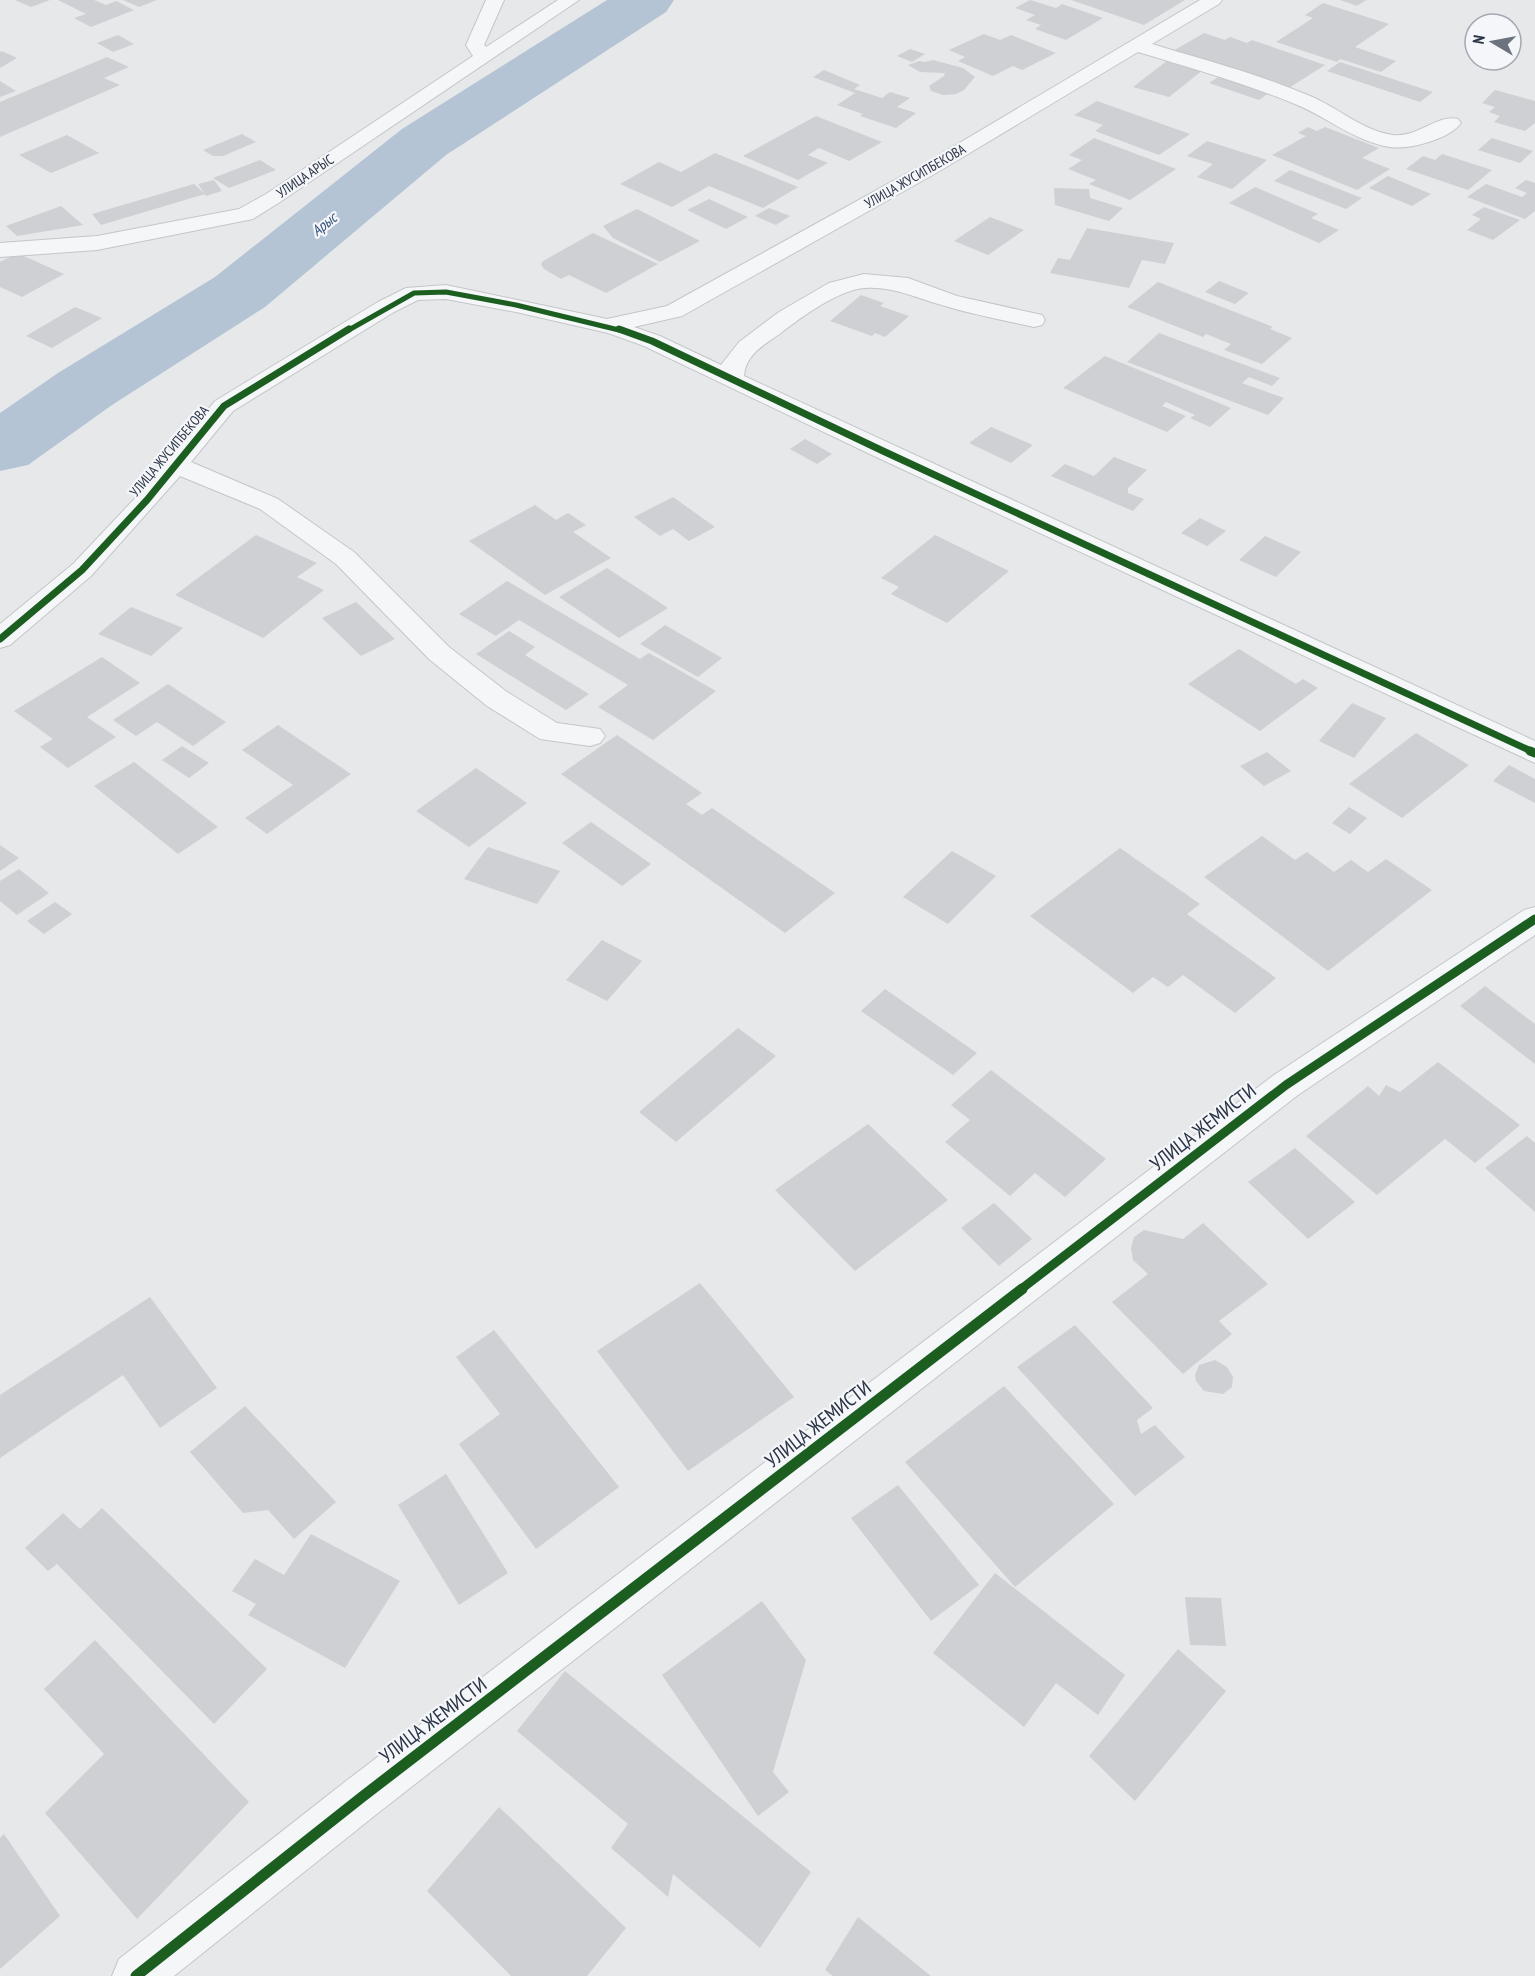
<svg xmlns="http://www.w3.org/2000/svg" width="1535" height="1976" font-family="'PT Sans Narrow',sans-serif">
<style>
.lines{fill:none;stroke-linecap:round;stroke-linejoin:round}
.river{fill:#b4c4d5;fill-rule:evenodd}
.building{fill:#ced0d3}
.minor-casing{stroke:#c4c6c8;stroke-width:2}
.minor{fill:#f5f6f7;fill-rule:evenodd}
.cycleway-far3-casing{stroke:#f4f6f9;stroke-width:8}
.cycleway-far2-casing{stroke:#f4f6f9;stroke-width:10}
.cycleway-far1-casing{stroke:#f4f6f9;stroke-width:13}
.cycleway-casing{stroke:#f4f6f9;stroke-width:15}
.cycleway-far3{stroke:#1b5e20;stroke-width:5}
.cycleway-far2{stroke:#1b5e20;stroke-width:7}
.cycleway-far1{stroke:#1b5e20;stroke-width:9}
.cycleway{stroke:#1b5e20;stroke-width:11}
.labels{text-anchor:middle;dominant-baseline:central;stroke-width:4.5;stroke-linejoin:round;paint-order:stroke}
.far-street-label{font-size:14px;fill:#2b3445;stroke:#f4f6f9}
.far-water-label{font-size:15px;font-style:italic;fill:#34527a;stroke:#f4f6f9}
.near-street-label{font-size:20px;fill:#2b3445;stroke:#f4f6f9}
</style>
<rect width="100%" height="100%" fill="#e6e8ea"/>
<g class="lines">
<path class="river" d="M607,0H674L666,12L446,155L265,307L112,405L28,465L0,471V413L58,373L215,277L402,129Z"/>
</g>
<path class="building" d="M15,0H50L31,7Z
M58,0H94L106,5L116,1L134,10L91,27L74,18L86,14Z
M123,0H157L139,7Z
M1030,0L1056,8L1062,4L1103,18L1066,40L1035,29L1041,25L1026,20L1035,15L1015,8Z
M1071,0H1185L1144,25Z
M1340,0H1366L1357,6Z
M1323,3L1389,24L1355,47L1396,61L1381,72L1340,59L1337,62L1276,42L1313,18L1305,15Z
M1204,33L1225,40L1230,37L1247,43L1252,40L1325,65L1284,91L1173,51Z
M984,34L1000,40L1011,35L1056,53L1022,70L1013,66L993,76L958,61L965,57L949,50Z
M118,35L134,44L113,52L97,43Z
M910,49L925,54L912,62L897,56Z
M2,51L17,58L0,68V52Z
M107,57L129,67L104,78L120,85L0,137V102Z
M933,60L963,68L975,77L964,90L956,94L943,95L931,91L929,86L944,76L945,73L920,72L908,65L919,61L925,62Z
M1168,60L1203,70L1169,97L1133,87Z
M1340,62L1433,92L1420,102L1327,71Z
M824,70L860,85L854,89L882,98L890,92L910,98L897,107L916,113L896,128L860,116L863,114L837,105L855,93L813,77Z
M1220,76L1269,93L1259,100L1209,83Z
M0,81L16,91L0,97Z
M1495,90L1535,101V123L1525,131L1494,122L1500,116L1489,112L1495,107L1482,103Z
M1097,101L1190,134L1159,155L1095,131L1103,125L1074,115Z
M816,116L882,142L849,161L819,148L808,155L828,163L798,180L743,156Z
M1308,127L1317,131L1325,127L1379,148L1362,158L1390,169L1357,190L1272,155L1306,136L1298,133Z
M242,134L256,142L223,156H213L203,150Z
M67,135L99,153L51,173L19,155Z
M1094,138L1176,169L1130,200L1089,184L1096,180L1068,169L1082,160L1069,155Z
M1492,138L1533,151L1520,163L1478,150Z
M1207,141L1267,160L1232,189L1197,177L1213,164L1187,156Z
M715,153L798,187L763,208L709,186L672,207L620,184L659,162L681,172Z
M1442,154L1492,170L1468,190L1406,169L1423,156L1435,160Z
M260,160L276,170L229,188L213,178Z
M1290,170L1362,198L1346,209L1274,181Z
M1388,176L1431,194L1412,206L1369,188Z
M214,180L222,191L206,196L198,184Z
M1526,180L1535,183V211L1525,219L1467,197L1486,184L1522,197L1527,193L1515,188Z
M194,184L205,194L101,225L92,214Z
M1255,187L1318,214L1311,218L1339,230L1319,243L1229,203Z
M1054,188L1089,189L1090,198L1123,208L1109,221L1055,205Z
M709,199L748,217L726,229L687,210Z
M61,206L83,225L17,236L6,226Z
M1484,207L1520,220L1493,240L1467,230L1481,219L1472,215Z
M769,208L790,216L776,225L755,216Z
M637,209L700,241L660,262L613,238L603,226Z
M990,217L1024,230L988,255L954,241Z
M1087,228L1174,243L1165,264L1142,260L1129,288L1050,273L1058,258L1070,260Z
M593,233L658,264L606,293L569,275L561,279L544,269L541,264L543,261Z
M17,253L64,274L22,297L0,287V262Z
M1219,281L1249,293L1235,304L1205,292Z
M1158,282L1273,327L1270,329L1292,338L1262,364L1224,350L1231,344L1206,334L1203,337L1127,307Z
M861,295L884,303L880,306L909,316L885,337L875,333L872,336L830,321Z
M75,307L102,318L52,348L26,336Z
M1159,333L1280,378L1272,386L1249,377L1242,383L1284,398L1268,415L1127,362Z
M1105,356L1231,408L1210,427L1190,418L1195,415L1166,402L1162,406L1186,416L1167,432L1063,388Z
M991,427L1033,445L1011,463L969,443Z
M805,439L832,454L817,464L790,449Z
M1114,457L1147,470L1128,488V493L1144,499L1133,511L1051,476L1065,464L1094,476Z
M673,497L715,527L689,541L673,529L660,536L634,517Z
M535,505L556,520L568,513L586,525L573,532L611,558L545,595L469,541Z
M1200,518L1226,531L1207,546L1181,533Z
M256,535L317,563L297,577L324,590L263,638L175,595Z
M935,535L1009,571L947,623L891,594L899,587L881,578Z
M1265,536L1301,552L1276,577L1239,560Z
M607,568L668,608L619,638L559,597Z
M507,581L640,659L649,653L716,691L653,740L598,707L628,685L519,620L496,636L459,614Z
M356,602L395,639L361,656L322,618Z
M131,607L183,628L151,656L98,634Z
M665,625L722,658L698,677L640,644Z
M509,631L535,647L525,655L589,694L566,710L476,654Z
M1239,649L1296,684L1303,679L1318,688L1260,731L1188,684Z
M102,657L140,683L87,717L116,737L68,768L40,747L53,739L14,711Z
M168,684L226,722L193,746L157,722L136,736L113,720Z
M1352,703L1386,718L1354,758L1319,741Z
M278,725L351,774L267,834L245,818L293,785L242,750Z
M1416,733L1469,765L1402,818L1349,784Z
M617,735L702,793L686,804L702,815L712,808L835,893L785,933L561,774Z
M182,746L209,763L189,778L162,760Z
M1267,752L1291,771L1264,786L1240,766Z
M134,762L218,827L178,854L94,786Z
M1509,765L1535,779V803L1493,781Z
M476,768L527,803L469,847L416,811Z
M1349,807L1367,818L1350,834L1332,823Z
M591,822L651,864L622,886L562,843Z
M1262,836L1295,860L1307,852L1334,872L1351,860L1368,872L1386,859L1432,890L1328,971L1204,877Z
M0,845L19,858L0,871Z
M488,847L560,871L537,904L464,879Z
M1120,848L1200,904L1187,914L1276,978L1235,1013L1183,975L1168,987L1153,977L1133,993L1030,916Z
M952,851L996,876L948,924L903,897Z
M19,869L49,893L17,915L0,901V881Z
M55,902L72,914L44,934L27,921Z
M602,940L642,961L607,1001L566,980Z
M1485,986L1535,1024V1064L1460,1006Z
M885,989L977,1053L953,1075L861,1011Z
M738,1028L776,1056L676,1142L639,1112Z
M1438,1062L1520,1125L1475,1163L1445,1139L1377,1195L1306,1136L1368,1086L1379,1096L1386,1085L1400,1092Z
M991,1070L1106,1159L1065,1197L1035,1173L1010,1196L945,1142L970,1120L951,1105Z
M868,1124L948,1200L855,1271L775,1190Z
M1527,1136L1535,1143V1212L1485,1168Z
M1295,1148L1355,1202L1308,1239L1248,1182Z
M994,1203L1032,1239L999,1266L961,1228Z
M1203,1223L1268,1284L1219,1321L1232,1334L1183,1374L1112,1302L1148,1274L1133,1260L1131,1248L1134,1237L1144,1230L1183,1239Z
M700,1283L794,1397L688,1471L597,1351Z
M150,1297L217,1388L160,1428L123,1375L0,1458V1395Z
M1075,1325L1153,1408L1137,1420L1141,1434L1155,1425L1185,1457L1135,1496L1017,1367Z
M494,1330L619,1487L536,1549L459,1444L500,1414L456,1357Z
M1215,1360L1227,1367L1233,1377L1232,1387L1223,1394L1204,1391L1196,1381L1195,1375L1199,1365Z
M1004,1386L1114,1504L1015,1587L905,1462Z
M245,1406L336,1502L294,1539L268,1510L243,1513L190,1452Z
M446,1474L508,1573L459,1605L398,1505Z
M898,1485L979,1585L931,1621L851,1518Z
M102,1508L267,1669L214,1724L57,1564L48,1571L25,1548L63,1513L80,1529Z
M311,1534L400,1581L345,1668L248,1615L256,1604L232,1591L255,1559L284,1575Z
M995,1573L1125,1675L1098,1715L1056,1683L1024,1727L933,1653Z
M1185,1597L1221,1598L1226,1646L1190,1645Z
M762,1601L806,1660L773,1772L789,1792L758,1816L662,1675Z
M95,1640L249,1802L137,1919L45,1813L104,1754L44,1689Z
M1178,1649L1226,1691L1135,1801L1089,1756Z
M565,1671L811,1872L760,1948L673,1874L668,1897L611,1848L628,1824L517,1731Z
M499,1807L626,1928L587,1976H511L427,1891Z
M4,1834L60,1916L0,1969V1838Z
M858,1917L931,1976H833L825,1970Z"/>
<g class="lines">
<defs>
<path id="minor" d="M486,0H504L484,45L486,47L558,0H579L280,202L253,219L97,250L0,257V243L97,236L239,209L266,194L473,56L466,45Z
M1200,0H1222L1219,4L1152,44C1204,60 1259,74 1310,96C1337,107 1363,131 1393,135C1418,138 1437,114 1458,119L1461,123C1450,139 1409,150 1390,147C1354,141 1327,117 1295,104C1244,83 1191,68 1138,52L938,172L682,316L634,327L660,336L721,365L739,342L779,312L829,283L864,274L908,278L957,296L1042,315L1045,320L1042,325L1034,327C1004,320 974,315 945,306C918,299 894,286 865,288C840,289 801,317 781,333C765,344 745,355 744,376L1535,741V763L874,456L644,346L608,333L516,312L446,299L418,300L394,312L233,411L191,462L278,499L354,552L449,647L507,692L557,723L600,729L605,736L600,743L590,746L540,739L487,706L429,659L336,564L260,509L180,476L91,576L10,645L0,648V624L73,564L138,495L215,401L378,302L406,288L446,285L607,319L667,306L924,164Z
M1535,907V935L1298,1095L378,1813L174,1976H112L119,1959L346,1781L1274,1075L1524,910Z"/>
</defs>
<use href="#minor" class="minor-casing"/>
<use href="#minor" class="minor"/>
<defs>
<path id="cycleway-far3" d="M347,331L414,293L446,292L516,305L623,331"/>
<path id="cycleway-far2" d="M619,329L652,341L883,451L1533,752
M0,639L82,570L147,500L224,406L349,329"/>
<path id="cycleway-far1" d="M1530,751L1535,753
M1020,1290L1286,1085L1535,919"/>
<path id="cycleway" d="M136,1976L362,1797L1022,1289"/>
</defs>
<use href="#cycleway-far3" class="cycleway-far3-casing"/>
<use href="#cycleway-far2" class="cycleway-far2-casing"/>
<use href="#cycleway-far1" class="cycleway-far1-casing"/>
<use href="#cycleway" class="cycleway-casing"/>
<use href="#cycleway-far3" class="cycleway-far3"/>
<use href="#cycleway-far2" class="cycleway-far2"/>
<use href="#cycleway-far1" class="cycleway-far1"/>
<use href="#cycleway" class="cycleway"/>
</g>
<g class="labels">
<g class="far-street-label">
<text transform="translate(305 176) rotate(-34)">УЛИЦА АРЫС</text>
<text transform="translate(915 176) rotate(-30)">УЛИЦА ЖУСИПБЕКОВА</text>
<text transform="translate(169 451) rotate(-50)">УЛИЦА ЖУСИПБЕКОВА</text>
</g>
<g class="far-water-label">
<text transform="translate(324 224) rotate(-39)">Арыс</text>
</g>
<g class="near-street-label">
<text transform="translate(1203 1127) rotate(-38)">УЛИЦА ЖЕМИСТИ</text>
<text transform="translate(818 1424) rotate(-38)">УЛИЦА ЖЕМИСТИ</text>
<text transform="translate(433 1720) rotate(-37)">УЛИЦА ЖЕМИСТИ</text>
</g>
</g>
<g transform="translate(1493 42) rotate(280)"><circle r="28" fill="#f4f6f9" stroke="#a4a8b1" stroke-width="1.5"/>
<path d="M0-4.5L10 22L0 15L-10 22Z" fill="#6c737f"/>
<text y="-9" font-size="16" font-weight="bold" text-anchor="middle" fill="#2b3445">N</text>
</g>
</svg>
